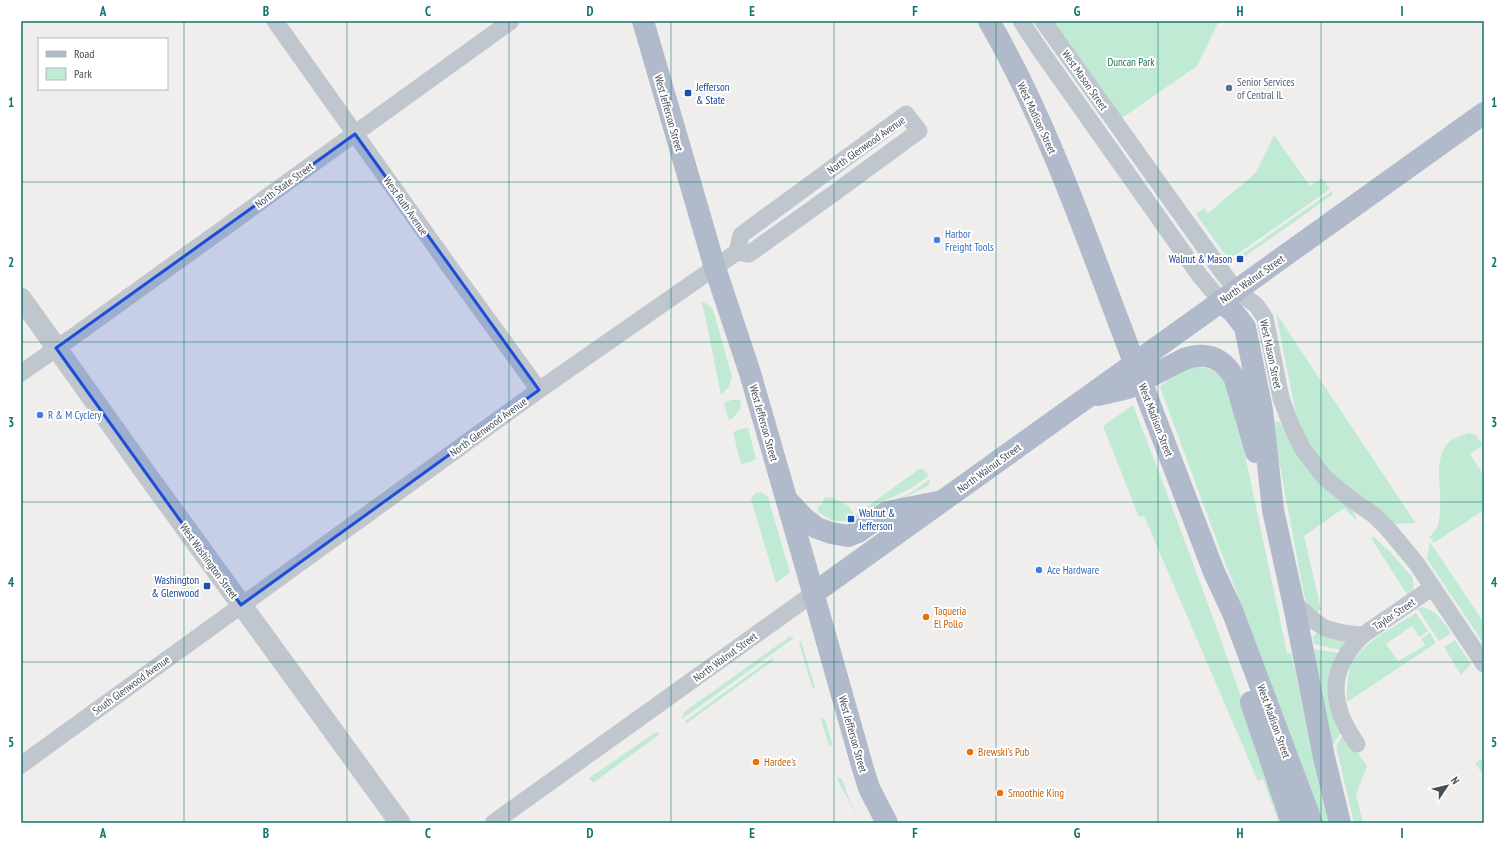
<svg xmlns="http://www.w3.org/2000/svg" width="1505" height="844" font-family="'PT Sans Narrow',sans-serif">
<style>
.green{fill:#c0ead4}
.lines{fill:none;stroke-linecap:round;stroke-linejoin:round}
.minor{stroke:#bfc6ce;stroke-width:17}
.tertiary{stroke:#bfc6ce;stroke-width:21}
.primary{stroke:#b0baca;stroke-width:22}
.primary-bridge{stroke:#b0baca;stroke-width:22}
.marked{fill:#1d4ed8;fill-opacity:0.2;stroke:#1d4ed8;stroke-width:3;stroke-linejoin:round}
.grid{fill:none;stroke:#0f766e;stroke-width:1;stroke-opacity:0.55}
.service-dot{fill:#5c6f8a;stroke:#fff;stroke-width:1.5}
.transit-dot{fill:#1a4fb4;stroke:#fff;stroke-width:1.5}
.shop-dot{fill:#3f7fe0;stroke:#fff;stroke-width:1.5}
.food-dot{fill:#e8710a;stroke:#fff;stroke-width:1.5}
.labels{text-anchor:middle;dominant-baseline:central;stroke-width:4;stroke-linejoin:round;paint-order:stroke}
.park-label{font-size:11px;fill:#207251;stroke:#fff}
.street-label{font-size:11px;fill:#474f59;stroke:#fff}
.service-label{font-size:11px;fill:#4e5e75;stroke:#fff;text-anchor:start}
.transit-label{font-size:11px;fill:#164399;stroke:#fff;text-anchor:start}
.shop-label{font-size:11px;fill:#366cbe;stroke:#fff;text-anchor:start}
.food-label{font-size:11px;fill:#c56008;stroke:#fff;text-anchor:start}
.neatline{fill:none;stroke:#0f766e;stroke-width:1.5}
.grid-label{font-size:13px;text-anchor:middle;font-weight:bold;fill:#0f766e}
</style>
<rect width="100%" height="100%" fill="#f0eeed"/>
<path class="green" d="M1052,21H1219L1197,66L1122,118Z
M1274,135L1310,186L1322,178L1330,189L1236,255L1230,257L1223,252L1196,214L1204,208L1208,213L1250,178L1257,171Z
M1332,191V195L1243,258L1241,259L1238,257Z
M1195,219L1220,253L1229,259L1228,262L1223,260L1195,222Z
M701,302C707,302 712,307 714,313L732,377L729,387L721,395L705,315Z
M1276,313L1415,522L1413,523L1393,524L1323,466L1301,431L1295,409Z
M1198,367C1224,369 1227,387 1235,408L1287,653H1291L1311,745L1331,823H1323L1211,525L1160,387C1171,377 1183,369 1198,367Z
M731,400H740L741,407L735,416L729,421L724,403Z
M1133,405C1187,543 1237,683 1285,823H1279L1263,779L1258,781L1144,516L1139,517L1103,426Z
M1279,421C1293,450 1308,473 1332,494C1340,500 1354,508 1356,517V520L1344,508L1304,536L1321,609L1316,613L1308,605L1304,595L1272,423Z
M748,428L756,459L741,465L733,432L740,429Z
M1469,433L1476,435L1483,445L1470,454L1484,476V510L1434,543L1430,537C1432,534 1435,530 1437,527C1446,504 1432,466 1445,447C1450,439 1460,436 1469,433Z
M919,469H923L929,476L908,490L884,501L862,518L851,522L831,520L818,512V507L822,504L824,498L831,497C836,500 843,502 847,505C851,508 851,513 856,515Z
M930,479V483L926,487L888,505L858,525L852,524L886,504L912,492Z
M761,492L768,497L790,573L776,583L751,499L754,494Z
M1374,537L1391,553L1412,577C1415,584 1414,591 1408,596L1371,538Z
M1430,542L1484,623V644L1427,559Z
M1422,607C1437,610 1443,622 1451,633L1439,641L1417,608Z
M1416,613L1428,631L1420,637L1412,626L1386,644L1398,661L1425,645L1421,639L1430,633L1436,643L1347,702C1347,691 1347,679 1350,668C1358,644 1396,626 1416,613Z
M1319,632L1347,640L1341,650L1314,644L1313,638L1314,635Z
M789,637H793L794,638L682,719L684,712Z
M1455,640L1471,664L1461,675L1444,647Z
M801,641L815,687L813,690L799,643Z
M1314,649L1339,653L1342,731L1332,746Z
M772,658L774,660L687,723L684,722Z
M820,717L825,719L832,744L830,748Z
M656,732L660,734L593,783L589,778Z
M1344,733L1367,766L1356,794L1363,823H1354L1336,746Z
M1484,758V776L1475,763Z
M837,776L842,779L849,799L861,823L839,783Z"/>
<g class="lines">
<path class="minor" d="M275,21L449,266L539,390
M1021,21L1038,47L1200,276L1221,301
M1043,21L1220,269L1236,290L1256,305L1265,318L1281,398L1291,425L1302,448L1325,478L1352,500L1374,515L1388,529L1417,564L1484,664
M21,373L77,334L511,21
M1293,601C1319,628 1325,632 1363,635
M1357,744C1329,704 1327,670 1363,635L1433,587
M21,765L539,390L737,252L741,235L906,114L919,131L837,191L749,254L737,252
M493,823L814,593"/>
<path class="tertiary" d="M21,298L150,479L400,823"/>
<path class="primary" d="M643,21L715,268L750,373L805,564L863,769L869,788L887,823
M989,21C1043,115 1080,219 1118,320
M1221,301L1234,313L1245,327L1262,410L1273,510L1293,601L1324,757L1340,823
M1098,395L1128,388L1184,359C1207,351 1223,358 1235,379L1256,452
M1152,410L1214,572L1233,613L1312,823
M788,501L804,518L817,528L831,533L848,536L858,532L887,512L938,502
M814,593L1484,113
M1251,702L1292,823"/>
<path class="primary-bridge" d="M1118,320L1152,410"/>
</g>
<path class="marked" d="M355,134L539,390L241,605L56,348Z"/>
<path class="grid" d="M184,21V823M347,21V823M509,21V823M671,21V823M834,21V823M996,21V823M1158,21V823M1321,21V823M21,182H1484M21,342H1484M21,502H1484M21,662H1484"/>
<circle class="service-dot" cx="1229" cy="88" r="4"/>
<g class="transit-dot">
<rect x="684" y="89" width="8" height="8" rx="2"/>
<rect x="1236" y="255" width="8" height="8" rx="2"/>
<rect x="847" y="515" width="8" height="8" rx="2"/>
<rect x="203" y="582" width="8" height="8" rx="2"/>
</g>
<g class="shop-dot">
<circle cx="937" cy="240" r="4"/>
<circle cx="40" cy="415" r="4"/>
<circle cx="1039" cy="570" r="4"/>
</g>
<g class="food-dot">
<circle cx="926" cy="617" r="4"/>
<circle cx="970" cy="752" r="4"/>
<circle cx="756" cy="762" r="4"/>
<circle cx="1000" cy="793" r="4"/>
</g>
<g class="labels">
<g class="park-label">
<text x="1131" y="62">Duncan Park</text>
</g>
<g class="street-label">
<text transform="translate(1085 80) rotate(55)">West Mason Street</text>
<text transform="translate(669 113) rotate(74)">West Jefferson Street</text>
<text transform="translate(1037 118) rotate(65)">West Madison Street</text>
<text transform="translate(866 145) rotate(-35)">North Glenwood Avenue</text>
<text transform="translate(284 185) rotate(-36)">North State Street</text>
<text transform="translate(406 206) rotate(55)">West Ruth Avenue</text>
<text transform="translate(1252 279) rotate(-35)">North Walnut Street</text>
<text transform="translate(1271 354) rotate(78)">West Mason Street</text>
<text transform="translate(1156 420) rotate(69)">West Madison Street</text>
<text transform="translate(764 423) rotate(74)">West Jefferson Street</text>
<text transform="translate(488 427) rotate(-36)">North Glenwood Avenue</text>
<text transform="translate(989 468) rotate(-36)">North Walnut Street</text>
<text transform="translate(209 561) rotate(54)">West Washington Street</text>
<text transform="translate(1394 614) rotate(-34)">Taylor Street</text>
<text transform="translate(725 657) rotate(-36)">North Walnut Street</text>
<text transform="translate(131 685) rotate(-36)">South Glenwood Avenue</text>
<text transform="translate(1274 721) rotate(70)">West Madison Street</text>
<text transform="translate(853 734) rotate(74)">West Jefferson Street</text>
</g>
<g class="service-label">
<text x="1237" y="82">Senior Services<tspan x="1237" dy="13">of Central IL</tspan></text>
</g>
<g class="transit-label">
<text x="696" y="87">Jefferson<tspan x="696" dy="13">&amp; State</tspan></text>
<text x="1232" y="259" text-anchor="end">Walnut &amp; Mason</text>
<text x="859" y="513">Walnut &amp;<tspan x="859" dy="13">Jefferson</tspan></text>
<text x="199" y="580" text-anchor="end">Washington<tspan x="199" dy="13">&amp; Glenwood</tspan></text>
</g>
<g class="shop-label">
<text x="945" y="234">Harbor<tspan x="945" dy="13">Freight Tools</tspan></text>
<text x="48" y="415">R &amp; M Cyclery</text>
<text x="1047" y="570">Ace Hardware</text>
</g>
<g class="food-label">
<text x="934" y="611">Taqueria<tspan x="934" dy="13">El Pollo</tspan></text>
<text x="978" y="752">Brewski's Pub</text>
<text x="764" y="762">Hardee's</text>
<text x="1008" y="793">Smoothie King</text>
</g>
</g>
<rect width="1505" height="844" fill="none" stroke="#ffffff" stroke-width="44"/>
<rect x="38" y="38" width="130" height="52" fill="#ffffff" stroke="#b5b9bd"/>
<rect x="46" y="51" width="20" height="6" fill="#b0baca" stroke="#b5b9bd"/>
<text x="74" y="58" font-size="12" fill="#474f59">Road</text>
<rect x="46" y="68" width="20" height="12" fill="#c0ead4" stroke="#b5b9bd"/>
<text x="74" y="78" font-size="12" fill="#474f59">Park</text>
<g transform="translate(1447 786) rotate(55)" stroke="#ffffff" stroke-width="3" paint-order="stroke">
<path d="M0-3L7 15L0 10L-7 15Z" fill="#474f59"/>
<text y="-6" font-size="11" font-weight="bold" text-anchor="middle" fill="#474f59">N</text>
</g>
<rect x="22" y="22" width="1461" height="800" class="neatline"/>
<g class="grid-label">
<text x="103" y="16">A</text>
<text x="266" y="16">B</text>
<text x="428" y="16">C</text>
<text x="590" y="16">D</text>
<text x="752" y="16">E</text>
<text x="915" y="16">F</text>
<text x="1077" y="16">G</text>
<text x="1240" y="16">H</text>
<text x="1402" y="16">I</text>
<text x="11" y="107">1</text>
<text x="1494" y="107">1</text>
<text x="11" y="267">2</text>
<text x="1494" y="267">2</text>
<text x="11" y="427">3</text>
<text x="1494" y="427">3</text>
<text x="11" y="587">4</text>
<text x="1494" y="587">4</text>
<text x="11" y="747">5</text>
<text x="1494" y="747">5</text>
<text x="103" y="838">A</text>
<text x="266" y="838">B</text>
<text x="428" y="838">C</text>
<text x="590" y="838">D</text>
<text x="752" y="838">E</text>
<text x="915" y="838">F</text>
<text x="1077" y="838">G</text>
<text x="1240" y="838">H</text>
<text x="1402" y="838">I</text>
</g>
</svg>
